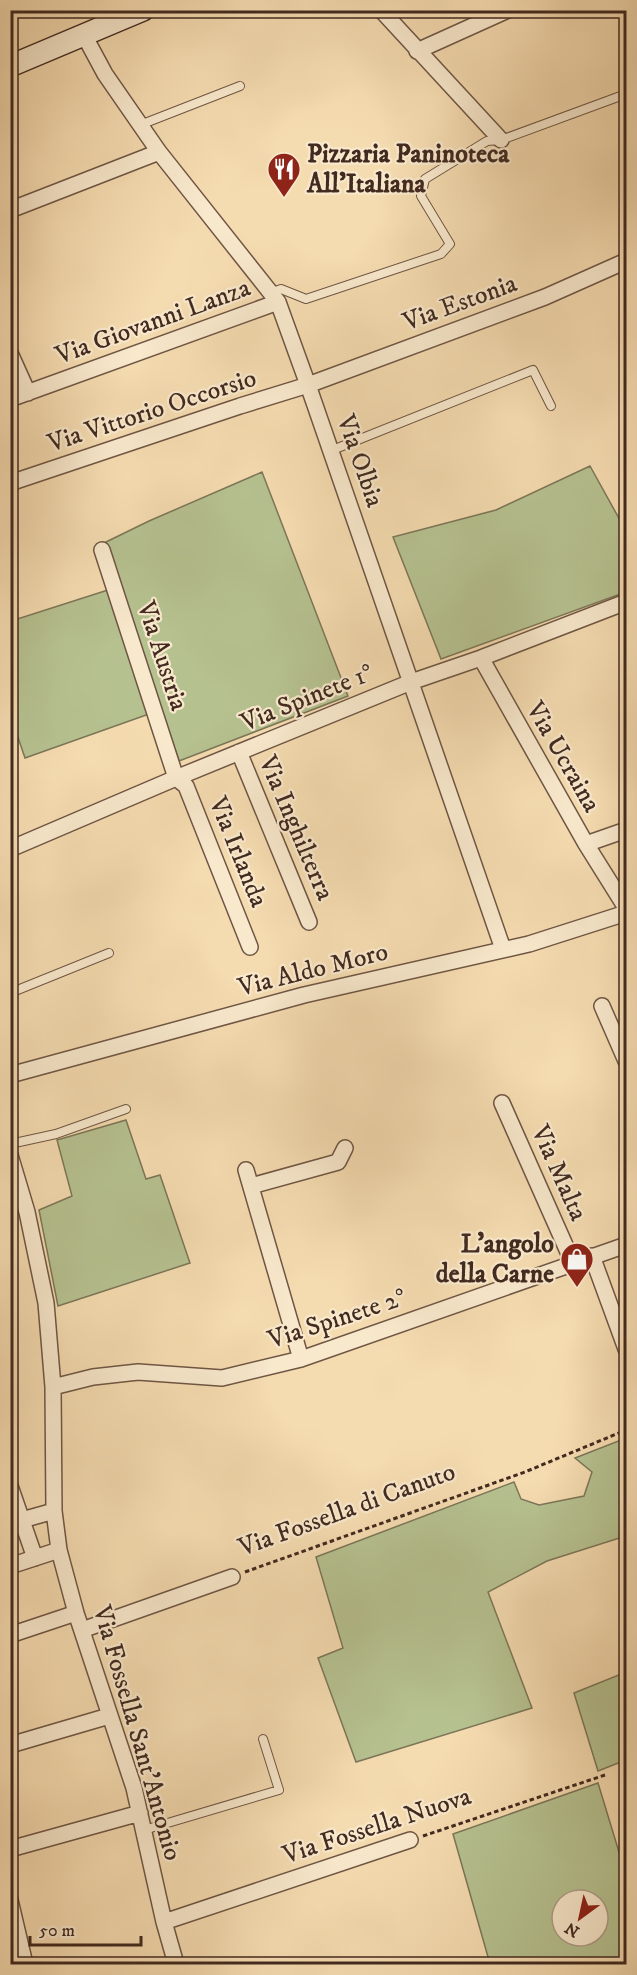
<svg xmlns="http://www.w3.org/2000/svg" width="637" height="1975" font-family="'IM FELL DW Pica',serif">
<style>
.green{fill:#b6c190;stroke:#7c7658;stroke-width:1.5;fill-rule:evenodd}
.lines{fill:none;stroke-linecap:round;stroke-linejoin:round}
.lane-casing{stroke:#6f5644;stroke-width:10}
.street-casing{stroke:#6f5644;stroke-width:18}
.secondary-casing{stroke:#422a20;stroke-width:24}
.path{stroke:#422a20;stroke-width:3;stroke-dasharray:4.5 3;stroke-linecap:butt}
.lane{stroke:#f8e8cc;stroke-width:8}
.street{stroke:#f8e8cc;stroke-width:15}
.secondary{stroke:#f8e8cc;stroke-width:21}
.labels{text-anchor:middle;dominant-baseline:central;stroke-width:4.5;stroke-linejoin:round;paint-order:stroke}
.poi-label{font-size:26px;font-weight:bold;fill:#422a20;stroke:#f8e8cc;text-anchor:start}
.street-label{font-size:26px;fill:#422a20;stroke:#f8e8cc}
</style>
<rect width="100%" height="100%" fill="#f5dbb0"/>
<filter id="stains"><feTurbulence type="fractalNoise" baseFrequency=".00333" numOctaves="4"/><feColorMatrix values="0 0 0 0 .2 0 0 0 0 .09 0 0 0 0 .02 0 0 0 .5 -.17"/></filter>
<radialGradient id="worn" r=".72"><stop offset=".6" stop-color="#630" stop-opacity="0"/><stop offset="1" stop-color="#630" stop-opacity=".3"/></radialGradient>
<path class="green" d="M590,466L626,531V592L441,659L393,537L496,510Z
M262,472L348,696L179,761L106,542L149,521Z
M108,590L149,714L25,758L11,717V621Z
M126,1120L146,1179L160,1175L190,1263L58,1306L39,1210L72,1196L57,1140Z
M626,1438V1536L547,1561L488,1592L532,1708L356,1762L318,1658L343,1648L316,1557L514,1482L521,1499L539,1505L584,1496L592,1472L575,1458Z
M626,1672V1760L598,1771L574,1693Z
M598,1783L626,1875V1964H490L453,1834ZM562,1900H598V1936H562Z"/>
<g class="lines">
<defs>
<path id="lane" d="M140,125L240,86
M270,293L281,289L306,299L441,254L450,244L421,196L425,179L487,141L501,140L626,94
M330,451L533,370L551,406
M10,993L109,953
M10,1144L56,1134L126,1109
M144,1830L279,1790L263,1739"/>
<path id="street" d="M381,10L501,140
M84,35L105,74L159,152L278,302L308,385L503,949
M417,51L508,10
M10,210L159,152
M10,353L28,393
M10,399L278,302
M10,483L240,406L308,385L545,297L626,261
M102,550L176,778L186,786L250,947
M481,658L586,844L626,908
M239,752L309,922
M586,844L626,830
M10,849L176,778L411,682L481,658L626,602
M602,1006L626,1061
M10,1075L304,995L529,944L626,913
M502,1103L573,1263
M10,1155L27,1212L46,1303L53,1387L54,1511L59,1550L76,1613L134,1788L164,1922L176,1964
M246,1170L301,1359
M251,1186L338,1162L345,1148
M592,1256L626,1349
M53,1387L93,1377L138,1372L222,1378L301,1359L626,1245
M10,1486L35,1558
M22,1520L54,1511
M10,1566L59,1550
M82,1630L232,1577
M10,1635L76,1613
M10,1745L109,1716
M10,1849L140,1813
M10,1900L25,1964
M164,1922L410,1840"/>
<path id="secondary" d="M10,66L143,10"/>
</defs>
<use href="#lane" class="lane-casing"/>
<use href="#street" class="street-casing"/>
<use href="#secondary" class="secondary-casing"/>
<path class="path" d="M245,1572L525,1472L626,1430
M423,1836L605,1775"/>
<use href="#lane" class="lane"/>
<use href="#street" class="street"/>
<use href="#secondary" class="secondary"/>
</g>
<defs>
<symbol id="restaurant-pin" viewBox="-11 -11 22 30"><path d="M0 17L-7.5 6A9.5 9.5 0 1 1 7.5 6Z" fill="#8f2418" stroke="#f8e8cc"/><path d="M-5-6h1v4h1v-4h1v4h1v-4h1v5L-1.5 .5V6h-2V.5L-5-1ZM5-6V6H3V1.5H1.5Q1.5-4 5-6Z" fill="#fff"/></symbol>
<symbol id="shop-pin" viewBox="-11 -11 22 30"><path d="M0 17L-7.5 6A9.5 9.5 0 1 1 7.5 6Z" fill="#8f2418" stroke="#f8e8cc"/><path d="M-5-2.5h2.3a2.7 3.5 0 0 1 5.4 0H5L5.5 6h-11ZM-1.5-2.5h3a1.5 2.3 0 0 0-3 0Z" fill="#fff"/></symbol>
</defs>
<g fill-rule="evenodd">
<use href="#restaurant-pin" x="265" y="150" width="38" height="52"/>
<use href="#shop-pin" x="558" y="1240" width="38" height="52"/>
</g>
<g class="labels">
<g class="poi-label">
<text x="307" y="154">Pizzaria Paninoteca<tspan x="307" dy="30">All'Italiana</tspan></text>
<text x="554" y="1244" text-anchor="end">L'angolo<tspan x="554" dy="30">della Carne</tspan></text>
</g>
<g class="street-label">
<text transform="translate(460 303) rotate(-20)">Via Estonia</text>
<text transform="translate(153 322) rotate(-20)">Via Giovanni Lanza</text>
<text transform="translate(152 411) rotate(-18)">Via Vittorio Occorsio</text>
<text transform="translate(360 461) rotate(71)">Via Olbia</text>
<text transform="translate(162 656) rotate(72)">Via Austria</text>
<text transform="translate(307 698) rotate(-22)">Via Spinete 1°</text>
<text transform="translate(563 757) rotate(60)">Via Ucraina</text>
<text transform="translate(296 828) rotate(67)">Via Inghilterra</text>
<text transform="translate(238 852) rotate(68)">Via Irlanda</text>
<text transform="translate(313 970) rotate(-14)">Via Aldo Moro</text>
<text transform="translate(559 1173) rotate(66)">Via Malta</text>
<text transform="translate(337 1319) rotate(-18)">Via Spinete 2°</text>
<text transform="translate(347 1510) rotate(-20)">Via Fossella di Canuto</text>
<text transform="translate(137 1733) rotate(74)">Via Fossella Sant'Antonio</text>
<text transform="translate(377 1826) rotate(-18)">Via Fossella Nuova</text>
</g>
</g>
<rect width="637" height="1975" fill="none" stroke="#f5dbb0" stroke-width="36"/>
<rect x="12" y="12" width="613" height="1951" fill="none" stroke="#422a20" stroke-width="3"/>
<rect x="18" y="18" width="601" height="1939" fill="none" stroke="#422a20" stroke-width="1.5"/>
<g transform="translate(580 1918) rotate(213)"><circle r="28" fill="#f8e8cc" stroke="#af9c87" stroke-width="1.5"/>
<path d="M0-4.5L10 22L0 15L-10 22Z" fill="#8f2418"/>
<text y="-9" font-size="16" font-weight="bold" text-anchor="middle" fill="#422a20">N</text>
</g>
<path d="M30 1936v9h111v-9" fill="none" stroke="#422a20" stroke-width="3"/>
<text x="39" y="1936" font-size="18" fill="#422a20" stroke="#f8e8cc" stroke-width="4.5" paint-order="stroke">50 m</text>
<rect width="100%" height="100%" filter="url(#stains)"/>
<rect width="100%" height="100%" fill="url(#worn)"/>
</svg>
